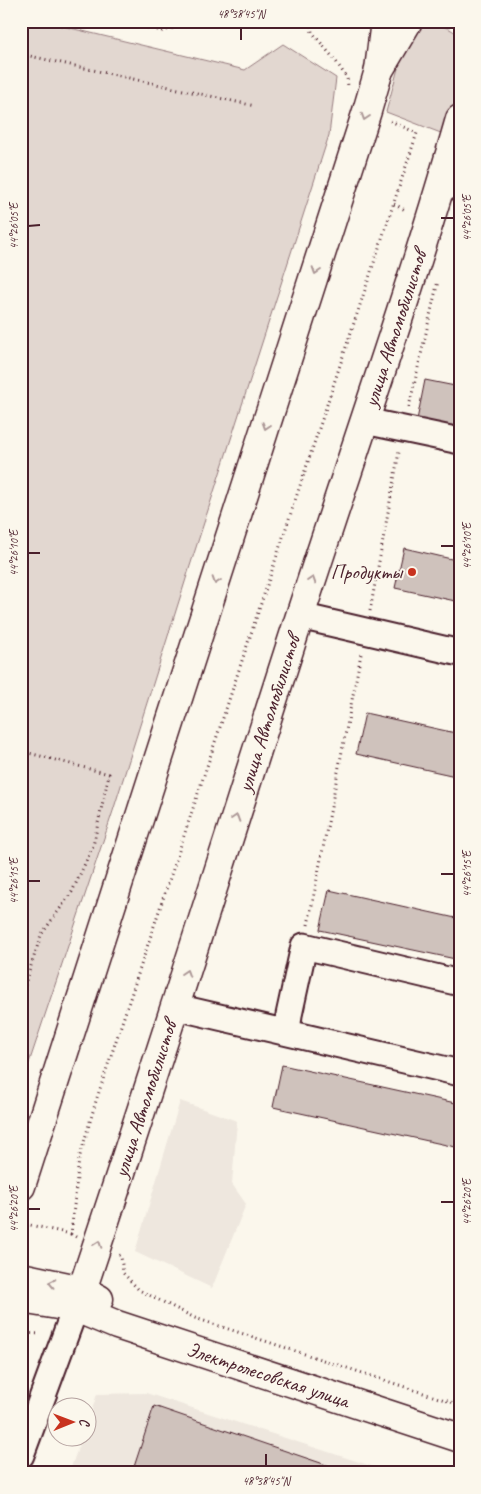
<svg xmlns="http://www.w3.org/2000/svg" width="481" height="1494" font-family="Caveat,sans-serif">
<style>
.built{fill:#eee7de}
.green{fill:#e2d7d0;stroke:#967b7e}
.building{fill:#cfc2bc;stroke:#4a1f2b}
.lines{fill:none;stroke-linecap:round;stroke-linejoin:round}
.minor-casing{stroke:#4a1f2b;stroke-width:29}
.major-casing{stroke:#4a1f2b;stroke-width:31}
.highway-casing{stroke:#4a1f2b;stroke-width:31}
.path{stroke:#4a1f2b;stroke-width:3;stroke-dasharray:1 4;stroke-linecap:butt}
.minor{stroke:#fbf7ec;stroke-width:25}
.major{stroke:#fbf7ec;stroke-width:28}
.highway{stroke:#fbf7ec;stroke-width:28}
.oneway{stroke:#ab9695}
.ticks{fill:none;stroke:#4a1f2b;stroke-width:2}
.poi-dot{fill:#c8321e;stroke:#fbf7ec;stroke-width:2}
.labels{text-anchor:middle;dominant-baseline:central;stroke-width:4;stroke-linejoin:round;paint-order:stroke}
.street-label{font-size:21px;fill:#4a1f2b;stroke:#fbf7ec}
.poi-label{font-size:21px;fill:#4a1f2b;stroke:#fbf7ec;text-anchor:end}
.neatline{fill:none;stroke:#4a1f2b;stroke-width:2}
.ticks-label{font-size:12px;text-anchor:middle;fill:#4a1f2b}
</style>
<rect width="100%" height="100%" fill="#fbf7ec"/>
<filter id="ink" filterUnits="userSpaceOnUse"><feTurbulence type="fractalNoise" baseFrequency=".02" numOctaves="2"/><feDisplacementMap in="SourceGraphic" scale="10" xChannelSelector="R" yChannelSelector="G"/><feConvolveMatrix kernelMatrix="1 2 1 2 8 2 1 2 1" color-interpolation-filters="sRGB"/></filter>
<g filter="url(#ink)">
<path class="built" d="M180,1101L237,1121L232,1184L246,1204L212,1288L135,1252Z
M146,1393L393,1473H69L82,1437L88,1436V1422L97,1394Z"/>
<path class="green" d="M21,21H41L245,70L283,44L336,78L329,135L190,566L113,811L21,1087Z
M425,25C439,24 451,27 460,37V90L446,135L386,112L405,43L414,29Z"/>
<path class="building" d="M425,380L460,387V429L417,420Z
M404,548L460,561V602L395,588Z
M365,713L460,734V777L356,754Z
M329,890L460,919V960L320,930Z
M282,1065L460,1104V1148L273,1107Z
M154,1406L350,1473H132Z"/>
<g class="lines">
<defs>
<path id="minor" d="M441,184L460,187
M365,421L460,441
M300,616L460,653
M176,1007L460,1073
M287,1032L289,1015L304,946L460,983
M21,1455L82,1290"/>
<g id="major">
<path d="M21,1186L367,111L379,70L408,21"/>
<path d="M21,1277L82,1290L99,1299"/>
<path id="s1" d="M82,1290C157,1067 227,843 299,619C353,452 412,287 460,119"/>
<path id="s2" d="M21,1299L76,1308L117,1325L460,1438"/>
</g>
<path id="highway" d="M379,70L384,29L382,21"/>
</defs>
<use href="#minor" class="minor-casing"/>
<use href="#major" class="major-casing"/>
<use href="#highway" class="highway-casing"/>
<path class="path" d="M118,21L162,31L202,21
M310,21L312,32L335,60L347,78L348,86
M21,54L255,106
M394,204L407,211
M409,407L438,281
M370,611L399,452
M21,751L109,774L93,846L72,892L41,935L21,997
M308,925L361,654
M21,1223L71,1234
M76,1237L71,1234L79,1159L96,1101L417,133L388,120
M119,1255L121,1256L123,1273L139,1290L195,1318L460,1405
M21,1333L41,1334"/>
<use href="#minor" class="minor"/>
<use href="#major" class="major"/>
<use href="#highway" class="highway"/>
</g>
<defs><path id="oneway-chevron" d="M-2-3.5L2.5 0L-2 3.5" fill="none" stroke-width="1.6" stroke-linecap="round" stroke-linejoin="round" transform="scale(1.25)"/></defs>
<g class="oneway">
<use href="#oneway-chevron" transform="translate(365 117) rotate(108)"/>
<use href="#oneway-chevron" transform="translate(316 271) rotate(108)"/>
<use href="#oneway-chevron" transform="translate(266 426) rotate(108)"/>
<use href="#oneway-chevron" transform="translate(312 580) rotate(-72)"/>
<use href="#oneway-chevron" transform="translate(216 581) rotate(108)"/>
<use href="#oneway-chevron" transform="translate(236 818) rotate(-72)"/>
<use href="#oneway-chevron" transform="translate(186 973) rotate(-72)"/>
<use href="#oneway-chevron" transform="translate(98 1244) rotate(-71)"/>
<use href="#oneway-chevron" transform="translate(52 1283) rotate(-168)"/>
</g>
</g>
<path class="ticks" d="M241,28V40M441,218H454M28,226L40,225M441,546H454M28,553H40M441,874H454M28,881H40M441,1202H454M28,1209H40M266,1454V1466"/>
<circle class="poi-dot" cx="412" cy="572" r="5"/>
<g class="labels">
<g class="street-label">
<text stroke="none"><textPath href="#s1" startOffset="1011">улица Автомобилистов</textPath></text>
<text stroke="none"><textPath href="#s1" startOffset="606">улица Автомобилистов</textPath></text>
<text stroke="none"><textPath href="#s1" startOffset="201">улица Автомобилистов</textPath></text>
<text stroke="none"><textPath href="#s2" startOffset="259">Электролесовская улица</textPath></text>
</g>
<g class="poi-label">
<text x="402" y="572">Продукты</text>
</g>
</g>
<rect width="481" height="1494" fill="none" stroke="#fbf7ec" stroke-width="55"/>
<g transform="translate(72 1422) rotate(89)"><circle r="24" fill="#fbf7ec" stroke="#b4a19f"/>
<path d="M0-4L9 19L0 12L-9 19Z" fill="#c8321e"/>
<text y="-8" font-size="14" font-weight="bold" text-anchor="middle" fill="#4a1f2b">С</text>
</g>
<rect x="28" y="28" width="426" height="1438" class="neatline"/>
<g class="ticks-label">
<text x="241" y="18">48°38'45"N</text>
<text transform="translate(467 218) rotate(-90)" y="4">44°26'05"E</text>
<text transform="translate(14 226) rotate(-90)" y="4">44°26'05"E</text>
<text transform="translate(467 546) rotate(-90)" y="4">44°26'10"E</text>
<text transform="translate(14 553) rotate(-90)" y="4">44°26'10"E</text>
<text transform="translate(467 874) rotate(-90)" y="4">44°26'15"E</text>
<text transform="translate(14 881) rotate(-90)" y="4">44°26'15"E</text>
<text transform="translate(467 1202) rotate(-90)" y="4">44°26'20"E</text>
<text transform="translate(14 1209) rotate(-90)" y="4">44°26'20"E</text>
<text x="266" y="1485">48°38'45"N</text>
</g>
</svg>
